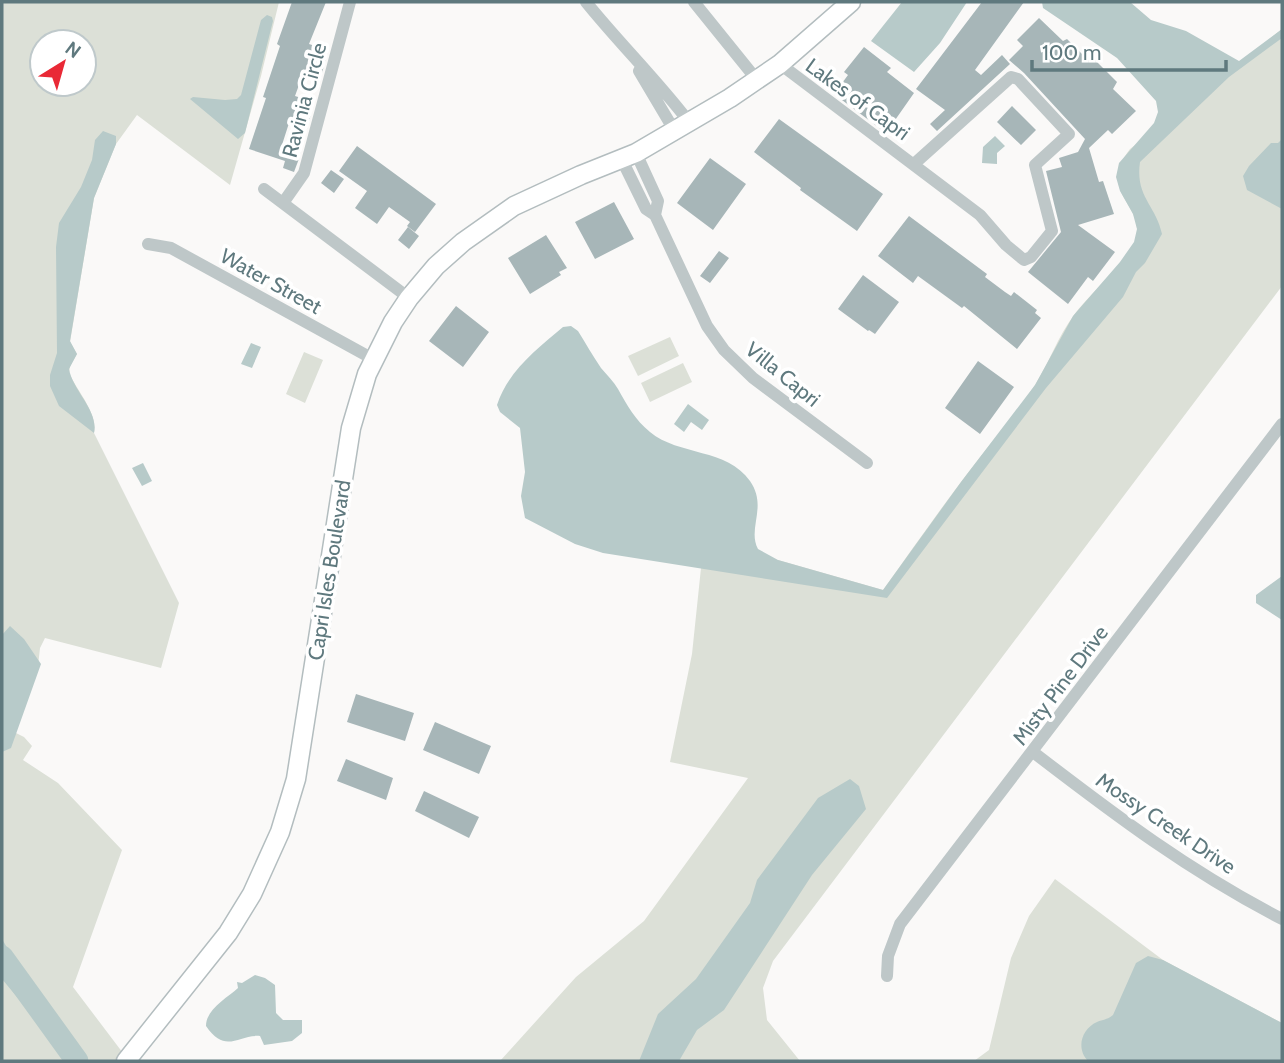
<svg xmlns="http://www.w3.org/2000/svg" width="1284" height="1063" font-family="Cabin,sans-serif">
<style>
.green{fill:#dce0d7;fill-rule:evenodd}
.water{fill:#b7cac9}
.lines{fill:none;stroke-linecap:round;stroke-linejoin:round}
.river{stroke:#b7cac9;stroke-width:23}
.building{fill:#a7b6b8}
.secondary-casing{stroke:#b3bdbf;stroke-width:21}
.street{stroke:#bec7c8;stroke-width:12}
.secondary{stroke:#fff;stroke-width:18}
.labels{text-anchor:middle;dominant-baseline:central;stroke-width:7;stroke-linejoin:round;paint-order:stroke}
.street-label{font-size:21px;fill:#5f797e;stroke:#fff}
</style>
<rect width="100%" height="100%" fill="#faf9f8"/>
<path class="green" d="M2,2H279L261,76L230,185L137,115L116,144L94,198L70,342L77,354L70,366L69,373C77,391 98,413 94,433L179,603L161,668L45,638L40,648L38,666L14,732L24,737L32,746L23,760L58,783L122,850L73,987L129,1061H2ZM42,42H84V84H42Z
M1282,29V286L773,961L763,988L767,1020L800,1061H500L576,977L644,921L748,778L670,762L692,654L701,568L778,560L883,590C911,551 938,512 967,474C990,444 1015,416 1035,385C1049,363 1058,336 1074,315C1089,294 1126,264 1135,242C1148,204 1095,194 1130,149Z
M670,337L679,356L638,376L628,356Z
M304,352L323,360L305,403L286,394Z
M683,363L692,382L650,402L641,383Z
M1055,879L1163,960L1282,1023V1061H974L989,1050L1011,958L1029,916Z"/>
<path class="water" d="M902,2H967L940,43L914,72L871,41Z
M1042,2H1130L1151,20L1186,31L1239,61L1282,29V38L1229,77L1140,162C1135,197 1156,205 1162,234L1145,263L1136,272L1123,297L1046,388L887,598L603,553L575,544L525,518L521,496L525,472L520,428L500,412L497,405C508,371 537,349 563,327L571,326L578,331C586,344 593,356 601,368C607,375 614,382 618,389C627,405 635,420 650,432C679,456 727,448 750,481C768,507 747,528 758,549L778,560L883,590L961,482L1035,385L1073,316L1120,262L1134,242L1137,229L1133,214L1120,191L1116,177L1119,163L1154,123L1158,112L1156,101L1117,58L1043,8Z
M267,15L272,17L273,21L245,133L238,139L190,99L193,97L225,100L237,99L241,95L261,20Z
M103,131L116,136V144L94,198L70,341L77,354L69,369C73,391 99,411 94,433L59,406L50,386V375L57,353L56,247L59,223L81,187L92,160L95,140Z
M995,136L1005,146L997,153V164L982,163L983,147Z
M1282,139V209L1247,190L1243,176L1249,166L1271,143H1278Z
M251,343L261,347L252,368L241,364Z
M688,404L709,420L702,430L691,422L684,432L674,424Z
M143,463L152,481L142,486L132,468Z
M1282,576V620L1256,603V595Z
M10,626L24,639L41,664L11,748L2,752V635Z
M850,779L859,786L866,809L812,875L724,1010L697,1030L679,1061H639L658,1014L696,979L750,903L757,880L818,798Z
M2,939L23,975L58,1019L52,1033L22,1003L2,979Z
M1148,956L1163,960L1282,1023V1061H1088C1076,1049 1081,1029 1097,1022C1104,1019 1107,1020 1113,1015L1136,963Z
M255,975L265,978L275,985L276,1013L283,1020H302V1033L292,1041L264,1045L260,1036C238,1034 226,1055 206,1026C206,1009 227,998 238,988L237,982L242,983Z"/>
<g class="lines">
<path class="river" d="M2,957L77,1061"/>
</g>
<path class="building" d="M292,2H326L309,44L328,50L321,77L304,71L295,96L314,102L307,129L289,123L281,148L286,149L285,151L300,156L294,172L283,168L285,161L249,149L266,98L263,97L280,46L277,44Z
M982,2H1024L975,70L981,75L1002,55L1010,64L937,131L930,124L945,110L916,89Z
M1039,18L1063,41L1067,39L1089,61L1094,59L1117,82L1113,89L1136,111L1112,134L1108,130L1089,148L1099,182L1103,181L1114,214L1078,225L1115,252L1093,281L1088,277L1068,304L1028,272L1061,232L1046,171L1062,167L1059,158L1078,152L1085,139L1024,73L1009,60L1023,46L1017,40Z
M864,47L891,68L887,72L914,93L886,133L834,94L848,75L844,72Z
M1012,106L1036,130L1021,145L997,122Z
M779,119L883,194L857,231L800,190L801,188L754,152Z
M357,146L436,204L415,232L407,226L410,222L389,207L377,224L355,208L367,191L339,171Z
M710,158L746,184L713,230L677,203Z
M331,170L344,179L334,193L321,183Z
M614,202L634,239L595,259L575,222Z
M909,216L987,274L985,277L1005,292L1011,296L1014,292L1037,310L1035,313L1041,318L1017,349L964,306L962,308L918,276L913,283L878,256Z
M408,227L419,236L409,249L398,240Z
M546,235L567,268L559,272L561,275L530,294L508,258Z
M719,251L729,258L710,283L700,276Z
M863,275L899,302L875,334L869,330L868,331L838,309Z
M456,306L489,332L463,367L429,341Z
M978,361L1014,387L980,434L945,408Z
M356,694L414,713L405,741L347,722Z
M435,722L491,746L479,774L423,750Z
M346,759L393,778L386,800L337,781Z
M424,791L479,817L469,838L415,811Z"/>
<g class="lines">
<defs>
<path id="secondary" d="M126,1061L228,933L252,894L280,832L296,779L351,428L367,374L393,322L409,298L436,266L463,242L514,206L581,175L636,153L730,98L780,64L851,2"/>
</defs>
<use href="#secondary" class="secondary-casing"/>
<path class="street" d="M586,2C619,43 657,80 689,122
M694,2L757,80
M780,64L980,215L1006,245L1024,260L1031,257L1052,231L1035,165L1069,134L1018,79L1011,77L914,164
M639,71L674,130
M636,153L658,201L655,215
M622,160L646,209L655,215L707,326L724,350L753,378L867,463
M264,189L409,298
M283,203L304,173L350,2
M148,244L171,248L373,359
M1033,752C1115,815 1189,871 1282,919
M887,976L888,956L900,924L1282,424"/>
<use href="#secondary" class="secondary"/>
</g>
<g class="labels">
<g class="street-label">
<text transform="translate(858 99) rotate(36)">Lakes of Capri</text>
<text transform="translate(304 100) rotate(-75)">Ravinia Circle</text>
<text transform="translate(271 281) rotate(29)">Water Street</text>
<text transform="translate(783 374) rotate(39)">Villa Capri</text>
<text transform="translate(329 570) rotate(-81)">Capri Isles Boulevard</text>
<text transform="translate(1060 685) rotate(-53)">Misty Pine Drive</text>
<text transform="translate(1166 823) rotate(34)">Mossy Creek Drive</text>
</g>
</g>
<rect width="1284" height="1063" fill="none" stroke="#5f797e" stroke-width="7"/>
<g transform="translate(63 63) rotate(37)"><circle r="33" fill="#ffffff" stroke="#bfc9cb" stroke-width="2"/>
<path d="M0-5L12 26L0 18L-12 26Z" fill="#e92936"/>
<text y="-10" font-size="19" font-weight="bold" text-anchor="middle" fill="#5f797e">N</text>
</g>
<path d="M1032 60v10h194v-10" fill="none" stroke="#5f797e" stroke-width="3.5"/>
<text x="1042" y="60" font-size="21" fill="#5f797e" stroke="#ffffff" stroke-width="5" paint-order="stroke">100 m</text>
</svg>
